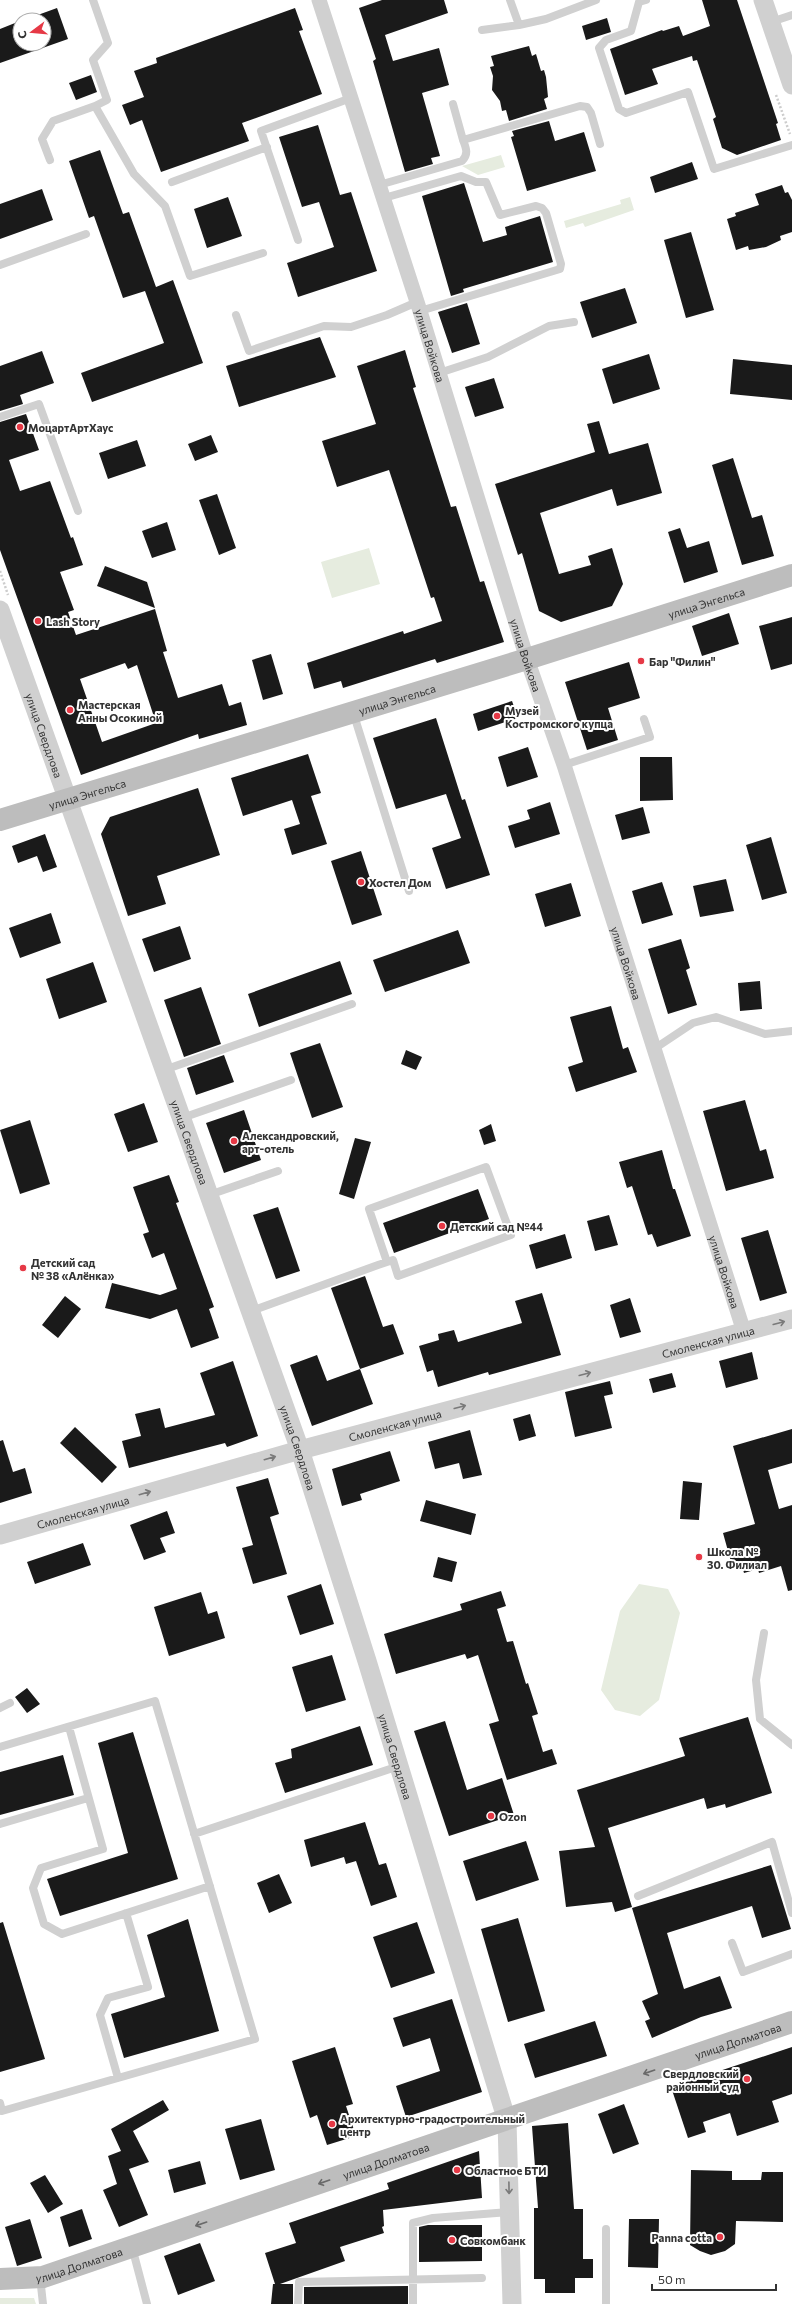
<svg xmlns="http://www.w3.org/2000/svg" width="792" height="2304" font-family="Commissioner,sans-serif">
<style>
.green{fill:#e6ecdf}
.building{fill:#1a1a1a;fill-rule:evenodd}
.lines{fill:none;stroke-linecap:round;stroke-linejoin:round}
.path{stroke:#cdcdcd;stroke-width:2.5;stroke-dasharray:2 2;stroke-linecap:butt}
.service{stroke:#d0d0d0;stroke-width:8}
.minor{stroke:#d0d0d0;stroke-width:15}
.tertiary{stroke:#d0d0d0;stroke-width:19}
.secondary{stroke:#bdbdbd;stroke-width:22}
.oneway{stroke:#7a7a7a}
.oneway2{stroke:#6a6a6a}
.poi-dot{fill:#e63946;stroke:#fff;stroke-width:1.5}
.labels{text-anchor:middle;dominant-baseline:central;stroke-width:4;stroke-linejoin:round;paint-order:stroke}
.street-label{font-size:11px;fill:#333;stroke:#fff}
.poi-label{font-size:11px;font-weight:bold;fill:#333;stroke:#fff;text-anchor:start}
</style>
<rect width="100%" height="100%" fill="#fff"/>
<path class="green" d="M501,155L505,167L478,175L462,166Z
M630,197L634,210L585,227L583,223L566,228L564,221L621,204L620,200Z
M369,548L380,584L332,598L321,562Z
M639,1584L668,1589L680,1613L659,1700L640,1716L615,1710L601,1690L620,1611Z
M0,2298H34L36,2304H0Z"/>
<path class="building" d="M382,0H444L448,13L385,35L393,61L439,48L449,85L422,93L440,156L431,158L433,164L405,172L373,61L376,59L359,8Z
M702,0H737L778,123L776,124L781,140L737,155L722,148L713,119L716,117L697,60L693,61L692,56L652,69L658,84L625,95L610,49L662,30L663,31L679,26L683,36L710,26Z
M57,8L68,39L0,63V29L20,21V44H44V20H24Z
M295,8L303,30L299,31L322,94L242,123L249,141L161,172L142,120L130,125L122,105L144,97L134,71L157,63L156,58Z
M607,18L611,32L586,40L582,26Z
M529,46L532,56L536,54L541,71L544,70L546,77L548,97L544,99L547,109L509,121L506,110L502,111L500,101L492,90L493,76L490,67L494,66L491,56Z
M91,75L97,92L76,100L69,83Z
M549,121L555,141L584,132L596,171L527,191L511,137L514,136L512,131Z
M318,125L340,195L351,192L377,271L298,297L287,263L334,247L319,202L302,207L279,137Z
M100,150L123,214L129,212L156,287L173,280L203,363L92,402L81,373L164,343L145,291L123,298L94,216L89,218L69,161Z
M692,162L698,179L655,193L650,177Z
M464,183L483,242L507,235L505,227L540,216L553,262L463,289L464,292L451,296L422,196Z
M782,185L785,193L788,192L792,200V232L780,236L781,240L766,247L749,250L748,246L736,250L727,219L736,216L735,213L759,205L755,194Z
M42,189L53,220L0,239V204Z
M228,197L242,236L207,248L194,209Z
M691,232L714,310L686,318L664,240Z
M625,288L637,323L592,338L580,302Z
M467,303L480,344L452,353L438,312Z
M320,337L336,377L239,407L226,366Z
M405,350L416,387L413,388L451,507L456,506L480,582L484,581L504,642L437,663L435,659L343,688L341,681L314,689L307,663L403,631L404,634L442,621L434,597L431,598L389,470L337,487L322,441L376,424L357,366Z
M42,351L54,383L20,395L23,404L0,411V366Z
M649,354L660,389L613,404L602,369Z
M733,359L792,365V400L730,394Z
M494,378L504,408L475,417L465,387Z
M26,414L39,450L9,460L20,491L50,481L71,538L73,537L83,565L60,572L74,610L68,612L76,635L155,609L167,651L163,652L178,698L222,684L229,706L241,702L247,725L199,739L198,734L81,775L0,550V422ZM125,663L128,669L137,665L156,723L102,742L80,679Z
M599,421L609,454L648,443L662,493L617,506L612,489L540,513L559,574L591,565L588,556L612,548L623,584L612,606L561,622L539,611L522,553L518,555L495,484L595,452L587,424Z
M211,435L218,452L195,461L188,444Z
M137,440L146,466L108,479L99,453Z
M733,458L752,518L762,515L774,556L742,565L712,465Z
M217,494L236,548L219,555L199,500Z
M167,522L176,550L152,558L142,531Z
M680,528L687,548L709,541L718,572L684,583L668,532Z
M105,566L147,582L155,608L97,586Z
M729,613L739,644L702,656L692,626Z
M792,617V664L771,670L759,626Z
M271,654L283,694L263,700L252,660Z
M629,662L640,698L608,708L618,740L587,750L565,682Z
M512,701L518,718L478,731L473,714Z
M436,718L462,800L465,799L490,875L446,889L432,848L461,838L446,794L396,809L373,738Z
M528,747L538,777L507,787L498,757Z
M308,754L321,793L311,796L327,844L292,855L284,829L300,824L292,800L243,816L231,778Z
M640,757H672L673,800L640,801Z
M198,788L220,855L157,876L166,904L128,916L101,834L110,817Z
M550,802L560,834L515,848L508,826L530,819L527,810Z
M643,807L650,833L622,840L615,815Z
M45,834L57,867L43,872L37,856L18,863L12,846Z
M771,837L787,893L762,900L746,845Z
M361,851L382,915L352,925L331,861Z
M726,879L734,911L700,917L693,886Z
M662,882L673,915L642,924L632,891Z
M571,883L581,916L545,927L535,894Z
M51,913L61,943L20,958L9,928Z
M180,926L191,959L154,972L142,939Z
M458,930L470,963L385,992L373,960Z
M681,939L690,968L686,970L697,1005L668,1014L648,949Z
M340,961L352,994L259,1027L248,994Z
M93,962L107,1002L59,1019L46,979Z
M760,981L762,1009L740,1011L738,983Z
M201,987L221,1044L184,1057L164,1000Z
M611,1006L623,1049L628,1047L637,1072L576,1092L568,1067L583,1062L570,1017Z
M320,1043L343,1107L312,1118L290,1053Z
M406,1050L422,1057L416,1070L401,1064Z
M224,1055L234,1082L196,1095L187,1068Z
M745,1100L760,1151L766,1149L774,1178L726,1191L703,1111Z
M144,1103L158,1142L128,1152L114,1114Z
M244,1110L261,1160L224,1173L206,1123Z
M30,1120L50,1184L20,1194L0,1130Z
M491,1124L496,1141L484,1145L479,1130Z
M355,1138L371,1142L354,1199L339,1194Z
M662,1150L673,1189H675L691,1236L657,1247L652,1234L648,1235L632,1186L627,1188L619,1162Z
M169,1175L179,1202L176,1203L214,1307L209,1309L219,1338L191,1348L177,1309L150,1319L105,1308L112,1283L160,1295L177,1289L164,1253L152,1258L143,1234L149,1232L133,1187Z
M478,1189L489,1219L394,1253L383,1223Z
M278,1207L300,1271L276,1279L253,1215Z
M609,1215L618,1245L595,1251L587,1221Z
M768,1230L787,1293L760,1301L741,1238Z
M565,1234L572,1258L536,1269L529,1245Z
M365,1276L383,1327L393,1324L404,1354L360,1369L331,1288Z
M542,1293L561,1355L489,1375L488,1372L438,1387L433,1370L427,1372L419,1346L439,1340L438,1334L454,1330L458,1342L522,1323L515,1301Z
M65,1296L81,1309L58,1338L42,1325Z
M630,1298L641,1332L620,1338L610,1305Z
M752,1352L758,1379L726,1388L719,1361Z
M317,1355L327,1381L360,1369L373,1404L312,1426L290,1365Z
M233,1361L258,1436L227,1447L225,1443L129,1468L122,1441L141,1436L135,1414L160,1408L165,1428L215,1415L200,1373Z
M672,1373L676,1387L653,1393L649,1379Z
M610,1381L613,1394L604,1396L612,1428L575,1437L565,1392Z
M530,1414L536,1436L519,1441L513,1419Z
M75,1427L117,1467L102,1483L60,1443Z
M792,1429V1463L768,1470L779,1509L792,1505V1590L788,1591L781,1566L759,1573L758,1569L744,1573L742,1566L733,1569L723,1533L755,1524L733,1446Z
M470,1430L482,1475L463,1479L459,1463L435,1469L428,1442Z
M3,1440L13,1472L25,1468L32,1493L0,1503V1441Z
M390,1451L400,1481L360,1494L362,1500L342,1506L332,1469Z
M268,1478L279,1514L270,1517L287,1574L253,1584L242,1548L253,1545L236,1487Z
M683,1481L702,1483L699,1520L680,1519Z
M426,1500L476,1514L471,1535L420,1521Z
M167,1511L175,1533L160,1538L166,1552L144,1560L130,1525Z
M83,1543L91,1565L35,1584L27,1562Z
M438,1557L457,1562L452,1582L433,1577Z
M321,1584L334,1624L300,1635L287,1596Z
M501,1591L506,1606L497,1609L507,1642L513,1641L526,1684L528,1683L538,1714L532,1716L543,1752L552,1749L557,1764L507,1780L489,1724L499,1721L478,1655L467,1659L465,1654L396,1674L384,1634L462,1610L460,1604Z
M201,1592L208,1614L217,1611L225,1638L169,1656L154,1607Z
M332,1655L346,1700L306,1712L292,1667Z
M27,1688L40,1704L27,1713L15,1697Z
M748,1717L772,1793L726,1808L725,1804L707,1809L704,1798L608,1828L632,1907L615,1912L612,1902L566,1907L559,1851L595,1847L577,1790L685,1756L679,1738Z
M445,1721L467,1790L502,1778L514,1815L449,1836L414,1731Z
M360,1726L373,1765L285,1793L275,1763L292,1758L291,1749Z
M133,1732L178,1879L60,1916L47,1879L128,1853L98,1743Z
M63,1755L74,1795L0,1815V1772Z
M365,1822L379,1865L386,1863L397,1897L371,1906L356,1861L346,1864L344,1857L311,1867L304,1840Z
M526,1841L539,1880L476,1901L463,1861Z
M771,1865L791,1929L762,1938L752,1906L667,1933L684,1989L720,1976L732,2008L701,2017L652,2038L645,2021L650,2019L642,2001L658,1994L632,1908Z
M279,1874L292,1903L269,1913L257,1883Z
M518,1918L545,2011L508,2022L481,1929Z
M188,1919L219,2031L124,2058L111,2014L165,1997L147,1935Z
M3,1922L45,2059L0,2072V1923Z
M417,1922L435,1973L391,1988L373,1937Z
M452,1999L482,2092L406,2117L396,2086L440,2071L430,2038L403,2047L393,2018Z
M595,2021L607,2056L535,2078L524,2044Z
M335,2047L353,2104L346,2106L356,2136L327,2145L317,2115L310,2118L292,2061Z
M792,2047V2094L772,2101L779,2122L737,2136L730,2113L703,2122L706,2132L688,2138L671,2087Z
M163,2100L169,2110L133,2131L149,2162L129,2169L148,2215L119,2227L103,2190L117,2184L108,2156L121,2151L111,2129Z
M624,2104L639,2144L613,2154L598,2114Z
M261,2119L275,2170L240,2180L225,2129Z
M568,2123L574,2209H583V2259H593V2278H575V2293H545V2279H534V2208H538L532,2126Z
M479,2151L482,2198L383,2210L384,2226L382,2227L384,2233L340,2247L345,2261L280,2284H293V2304H271L273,2284H275L265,2253L296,2243L289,2223L389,2189L387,2183Z
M200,2161L206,2184L174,2193L168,2170Z
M691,2170L732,2171V2180H761L762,2172H783V2222L736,2221L735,2244L725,2251L711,2255L700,2251L690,2245Z
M45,2175L63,2204L48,2213L30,2183Z
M82,2209L92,2239L69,2247L60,2217Z
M30,2219L42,2258L17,2266L5,2227Z
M629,2219H659L658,2268L628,2267Z
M428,2225H482V2261L419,2262V2227Z
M200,2243L215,2281L178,2295L164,2256Z
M408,2286V2304H304V2287Z"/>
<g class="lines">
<path class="path" d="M776,95L790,134
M0,571L8,595"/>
<path class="service" d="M93,0L108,43L93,60L107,100L95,106L134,174L165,206L190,276L263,253
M510,0L519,25
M646,0L639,2L631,31L606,40L599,48L619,109L626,113L688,92L714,169L792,145
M771,22L792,15
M482,30L519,25L546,19L596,0
M453,104L463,140
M50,160L42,139L53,121L95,106
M172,182L267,147
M379,185L462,161C469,154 466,148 463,140L580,106L587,107L591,113L600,144
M384,198L461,176L476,182H486L500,215L536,206L542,208L546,213L561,264L560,269L420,311
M298,240L261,131L351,98
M0,265L86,234
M236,315L249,351L324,326L351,327L387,315L417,302
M439,373L488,357L549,326L574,322
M0,417L39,404L78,511
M353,712L409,891
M564,765L650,737L644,719
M654,1049L693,1023L716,1017L765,1034L792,1031
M164,1070L352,1004
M182,1118L291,1080
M209,1195L278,1171
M251,1311L378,1265L393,1260L398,1276L511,1235L486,1167L369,1209L387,1262
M764,1633L756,1680L760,1719L792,1745
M0,1708L10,1703
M69,1727L103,1849L41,1868L33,1888L44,1924L62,1934L210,1886
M0,1747L155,1701L255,2039L2,2111L0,2103
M0,1824L88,1798
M194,1834L399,1766
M638,1896L772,1842L792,1913
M732,1943L743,1972L792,1954
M118,2078L100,2015L108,1998L148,1987L126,1913
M606,2229V2304
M132,2247L147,2304
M40,2277L43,2304
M298,2304L299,2282L482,2278
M413,2304V2223L433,2218L509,2212"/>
<path class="minor" id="s1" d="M319,0L420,311L527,659L564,765L744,1332"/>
<g class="tertiary">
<path d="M763,0L792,85"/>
<path id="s2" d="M0,610L300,1450L367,1661L507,2121L512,2304"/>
<path id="s3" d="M0,1535L300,1450L792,1319"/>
</g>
<g class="secondary">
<path id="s4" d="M0,820L527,659L792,575"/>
<path id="s5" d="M0,2279L43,2277L792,2022"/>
</g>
</g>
<defs><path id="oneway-shaft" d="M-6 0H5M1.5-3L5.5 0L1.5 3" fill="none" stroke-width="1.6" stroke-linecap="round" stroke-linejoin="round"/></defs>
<g class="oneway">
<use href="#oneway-shaft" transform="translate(779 1323) rotate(-15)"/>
<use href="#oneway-shaft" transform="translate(585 1374) rotate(-15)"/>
<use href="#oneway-shaft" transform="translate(460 1407) rotate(-15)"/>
<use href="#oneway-shaft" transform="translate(270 1458) rotate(-16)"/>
<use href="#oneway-shaft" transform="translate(145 1493) rotate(-16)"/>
<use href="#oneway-shaft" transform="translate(509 2188) rotate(89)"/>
</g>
<g class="oneway2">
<use href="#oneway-shaft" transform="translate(649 2072) rotate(161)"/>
<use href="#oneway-shaft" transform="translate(324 2182) rotate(161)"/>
<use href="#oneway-shaft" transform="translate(201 2224) rotate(161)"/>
</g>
<g class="poi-dot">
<circle cx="20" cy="427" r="4"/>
<circle cx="38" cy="621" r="4"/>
<circle cx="641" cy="661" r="4"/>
<circle cx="70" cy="710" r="4"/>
<circle cx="497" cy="716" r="4"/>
<circle cx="361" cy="882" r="4"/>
<circle cx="234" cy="1141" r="4"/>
<circle cx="442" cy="1226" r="4"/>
<circle cx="23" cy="1268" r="4"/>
<circle cx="699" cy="1557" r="4"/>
<circle cx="491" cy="1816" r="4"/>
<circle cx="747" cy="2079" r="4"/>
<circle cx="332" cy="2124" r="4"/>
<circle cx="457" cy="2170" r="4"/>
<circle cx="720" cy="2237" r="4"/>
<circle cx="452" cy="2240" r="4"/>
</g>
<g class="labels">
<g class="street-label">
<text stroke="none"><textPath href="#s1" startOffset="363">улица Войкова</textPath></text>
<text stroke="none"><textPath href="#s4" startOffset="739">улица Энгельса</textPath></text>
<text stroke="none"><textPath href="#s1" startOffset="687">улица Войкова</textPath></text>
<text stroke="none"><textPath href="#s4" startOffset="415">улица Энгельса</textPath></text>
<text stroke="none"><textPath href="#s2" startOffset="133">улица Свердлова</textPath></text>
<text stroke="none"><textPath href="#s4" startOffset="91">улица Энгельса</textPath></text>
<text stroke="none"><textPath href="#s1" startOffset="1011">улица Войкова</textPath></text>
<text stroke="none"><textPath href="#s2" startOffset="565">улица Свердлова</textPath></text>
<text stroke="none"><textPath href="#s1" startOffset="1335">улица Войкова</textPath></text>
<text stroke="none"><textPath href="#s3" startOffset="734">Смоленская улица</textPath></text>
<text stroke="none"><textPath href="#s3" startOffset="410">Смоленская улица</textPath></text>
<text stroke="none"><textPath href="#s2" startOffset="889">улица Свердлова</textPath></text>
<text stroke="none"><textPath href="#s3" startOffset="86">Смоленская улица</textPath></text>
<text stroke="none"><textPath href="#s2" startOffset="1213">улица Свердлова</textPath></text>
<text stroke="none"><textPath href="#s5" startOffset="777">улица Долматова</textPath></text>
<text stroke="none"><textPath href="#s5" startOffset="405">улица Долматова</textPath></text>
<text stroke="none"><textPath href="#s5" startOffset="81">улица Долматова</textPath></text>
</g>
<g class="poi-label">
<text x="28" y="427">МоцартАртХаус</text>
<text x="46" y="621">Lash Story</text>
<text x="649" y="661">Бар "Филин"</text>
<text x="78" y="704">Мастерская<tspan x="78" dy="13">Анны Осокиной</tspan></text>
<text x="505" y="710">Музей<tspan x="505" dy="13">Костромского купца</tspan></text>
<text x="369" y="882">Хостел Дом</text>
<text x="242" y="1135">Александровский,<tspan x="242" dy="13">арт-отель</tspan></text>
<text x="450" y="1226">Детский сад №44</text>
<text x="31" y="1262">Детский сад<tspan x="31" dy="13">№ 38 «Алёнка»</tspan></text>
<text x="707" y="1551">Школа №<tspan x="707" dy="13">30. Филиал</tspan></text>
<text x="499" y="1816">Ozon</text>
<text x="739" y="2073" text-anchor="end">Свердловский<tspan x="739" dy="13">районный суд</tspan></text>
<text x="340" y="2118">Архитектурно-градостроительный<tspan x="340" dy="13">центр</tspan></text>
<text x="465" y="2170">Областное БТИ</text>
<text x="712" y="2237" text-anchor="end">Panna cotta</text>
<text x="460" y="2240">Совкомбанк</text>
</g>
</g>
<g transform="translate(32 32) rotate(254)"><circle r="19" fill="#ffffff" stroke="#adadad"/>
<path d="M0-3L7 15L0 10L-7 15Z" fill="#e63946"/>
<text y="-6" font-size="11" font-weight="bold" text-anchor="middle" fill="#333333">С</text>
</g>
<path d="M652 2284v6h124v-6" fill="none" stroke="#333333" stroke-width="2"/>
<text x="658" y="2284" font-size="12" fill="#333333" stroke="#ffffff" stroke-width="3" paint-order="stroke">50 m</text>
</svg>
